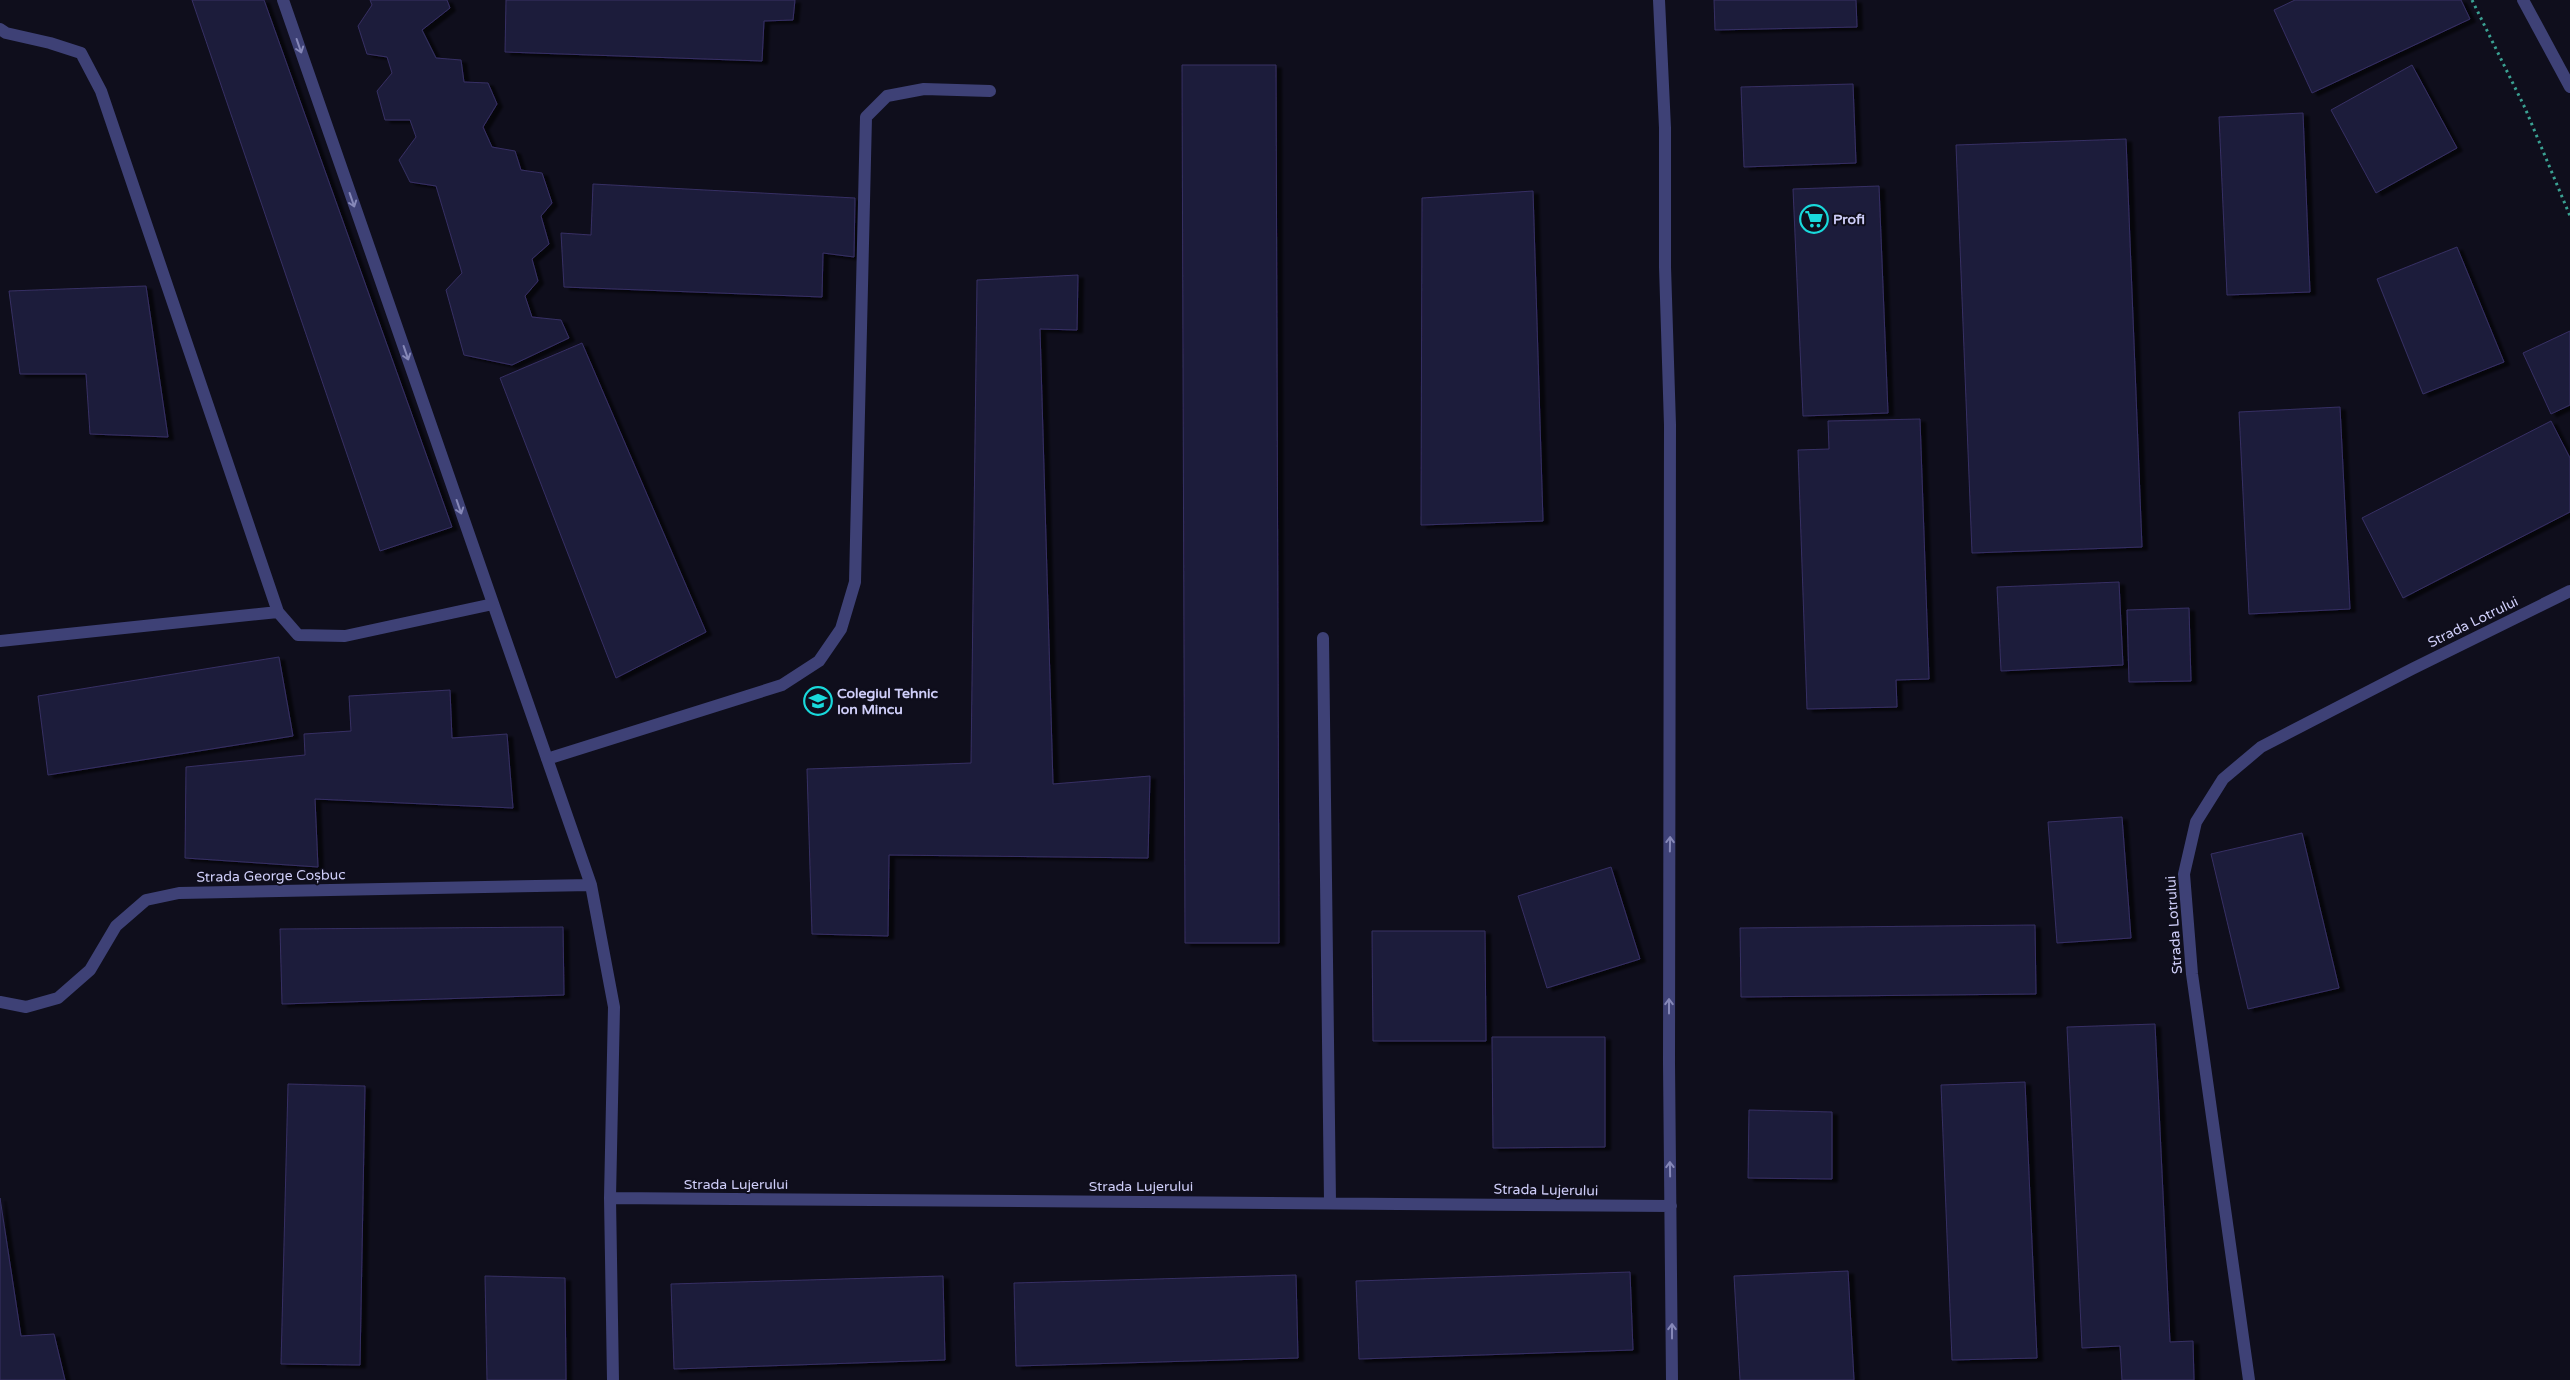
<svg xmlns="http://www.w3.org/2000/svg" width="2570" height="1380" font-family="'Varela Round',sans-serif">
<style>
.building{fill:#1f1c3b;stroke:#363064;filter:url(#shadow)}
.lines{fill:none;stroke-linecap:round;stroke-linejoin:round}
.path{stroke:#3aa192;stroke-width:3;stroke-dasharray:2.5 4;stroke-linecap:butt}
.minor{stroke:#3e4176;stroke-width:12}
.oneway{stroke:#8688b8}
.labels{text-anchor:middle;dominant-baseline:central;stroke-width:4;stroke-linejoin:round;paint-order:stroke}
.poi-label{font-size:14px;font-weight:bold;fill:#cfcef9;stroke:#0f0e1c;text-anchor:start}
.street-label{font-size:14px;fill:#cfcef9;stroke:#0f0e1c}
</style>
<defs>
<filter id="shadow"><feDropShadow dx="5.5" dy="3" stdDeviation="1" flood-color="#0009"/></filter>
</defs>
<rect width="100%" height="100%" fill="#0f0e1c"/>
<path class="building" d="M192,0H264L452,527L380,551Z
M370,0H447L450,8L422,30L436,58L461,60L464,82L488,83L497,104L483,127L492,147L515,151L521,170L542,173L552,203L541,216L549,244L532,259L538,281L525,296L532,317L561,320L569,338L512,365L464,355L446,290L462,273L436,186L410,182L399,160L416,137L410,120H385L377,91L392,73L387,57L367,54L358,26L372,5Z
M506,0H795L793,20L764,21L762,61L505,52Z
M1714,0H1856L1857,27L1715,30Z
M2295,0H2461L2470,19L2312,93L2274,10Z
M1182,65H1276L1279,943H1185Z
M2412,65L2457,148L2376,193L2331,110Z
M1853,84L1856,163L1744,167L1741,87Z
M2303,113L2310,292L2227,295L2219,117Z
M2126,139L2142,547L1972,553L1956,145Z
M593,184L855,198L854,257L823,253L822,297L564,287L561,233L591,235Z
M1879,186L1888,413L1803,416L1793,189Z
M1533,191L1543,521L1421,525L1422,198Z
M2457,247L2504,362L2423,394L2377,279Z
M1078,275L1077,330L1040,329L1053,784L1150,776L1148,858L889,855L888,936L812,934L807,769L971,763L977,280Z
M146,286L168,437L90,434L86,374H20L9,291Z
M2570,331V405L2551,414L2523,353Z
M582,343L706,632L616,678L500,378Z
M2340,407L2350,609L2249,614L2239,412Z
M1920,419L1929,679L1896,680L1897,707L1807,709L1798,450L1829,449L1828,421Z
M2551,421L2570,458V512L2403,598L2362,518Z
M2119,582L2123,665L2001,671L1997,587Z
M2189,608L2191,681L2129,682L2127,610Z
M279,657L293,736L48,775L38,696Z
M450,690L452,738L507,734L513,808L315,799L318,867L185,858L186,767L305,755L304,734L351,731L349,696Z
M2122,817L2131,938L2057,943L2048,822Z
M2302,833L2339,988L2248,1009L2211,854Z
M1611,867L1640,959L1547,988L1518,896Z
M2035,925L2036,994L1741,997L1740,928Z
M563,927L564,995L282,1004L280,929Z
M1372,931H1485L1486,1041H1373Z
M2155,1024L2170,1342L2193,1341L2194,1380H2122L2120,1346L2082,1348L2067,1027Z
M1492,1037H1605V1147L1493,1148Z
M2025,1082L2037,1358L1952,1360L1941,1085Z
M288,1084L365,1086L360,1365L281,1364Z
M1749,1110L1832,1112V1179L1748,1178Z
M0,1198L21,1336L54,1334L65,1380H0Z
M1848,1271L1854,1380H1740L1734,1276Z
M1630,1272L1633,1350L1359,1359L1356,1281Z
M1296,1275L1298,1358L1016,1366L1014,1283Z
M485,1276L565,1278L566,1380H487Z
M943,1276L945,1360L674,1369L671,1284Z"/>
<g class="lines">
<path class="path" d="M2472,0L2525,108L2570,216"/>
<path class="minor" d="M283,0L591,885L614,1007L610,1198L613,1380
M1659,0L1665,128V267L1670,425L1669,1063L1672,1380
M2523,0L2570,87
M0,29L6,33L50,43L81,53L101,91L278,612L298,635L345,636L493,604
M1323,638L1330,1202
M0,641L278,612
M547,759L782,685L819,661L841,629L855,582L866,117L887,96L924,89L990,91
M0,1002L26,1007L58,998L90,970L116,926L146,900L179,893L591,885
M610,1198L1671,1206
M2249,1380L2192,974L2184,874L2196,822L2223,779L2261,747L2412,669L2570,591"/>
</g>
<defs><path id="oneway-shaft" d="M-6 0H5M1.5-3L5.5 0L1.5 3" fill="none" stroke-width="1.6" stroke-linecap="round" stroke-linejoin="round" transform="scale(1.25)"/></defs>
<g class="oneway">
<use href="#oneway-shaft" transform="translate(299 46) rotate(71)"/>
<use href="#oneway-shaft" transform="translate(352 200) rotate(71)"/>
<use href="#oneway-shaft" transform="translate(406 353) rotate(71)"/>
<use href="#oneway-shaft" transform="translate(459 507) rotate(71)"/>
<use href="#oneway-shaft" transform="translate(1670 844) rotate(-89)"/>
<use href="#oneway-shaft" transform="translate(1669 1006) rotate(-90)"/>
<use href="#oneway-shaft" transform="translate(1670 1169) rotate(-91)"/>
<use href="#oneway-shaft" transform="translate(1672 1331) rotate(-90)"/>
</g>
<defs>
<symbol id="supermarket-ring" viewBox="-11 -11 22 22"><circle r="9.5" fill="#0f0e1c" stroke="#19d9db" stroke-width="1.5"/><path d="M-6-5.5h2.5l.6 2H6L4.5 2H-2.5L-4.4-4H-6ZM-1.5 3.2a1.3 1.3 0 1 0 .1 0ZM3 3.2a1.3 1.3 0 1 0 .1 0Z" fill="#19d9db"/></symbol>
<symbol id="school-ring" viewBox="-11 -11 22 22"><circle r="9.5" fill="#0f0e1c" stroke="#19d9db" stroke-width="1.5"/><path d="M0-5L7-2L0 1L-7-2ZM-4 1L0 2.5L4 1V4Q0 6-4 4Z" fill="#19d9db"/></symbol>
</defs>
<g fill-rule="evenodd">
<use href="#supermarket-ring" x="1798" y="203" width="32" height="32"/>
<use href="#school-ring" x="802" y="685" width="32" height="32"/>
</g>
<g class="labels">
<g class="poi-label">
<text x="1833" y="219">Profi</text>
<text x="837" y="693">Colegiul Tehnic<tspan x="837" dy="16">Ion Mincu</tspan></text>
</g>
<g class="street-label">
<text transform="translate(2473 622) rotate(-26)">Strada Lotrului</text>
<text transform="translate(271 876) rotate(-1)">Strada George Coșbuc</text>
<text transform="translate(2174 925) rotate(-94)">Strada Lotrului</text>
<text x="736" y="1184">Strada Lujerului</text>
<text x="1141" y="1186">Strada Lujerului</text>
<text transform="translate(1546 1190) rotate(1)">Strada Lujerului</text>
</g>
</g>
</svg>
